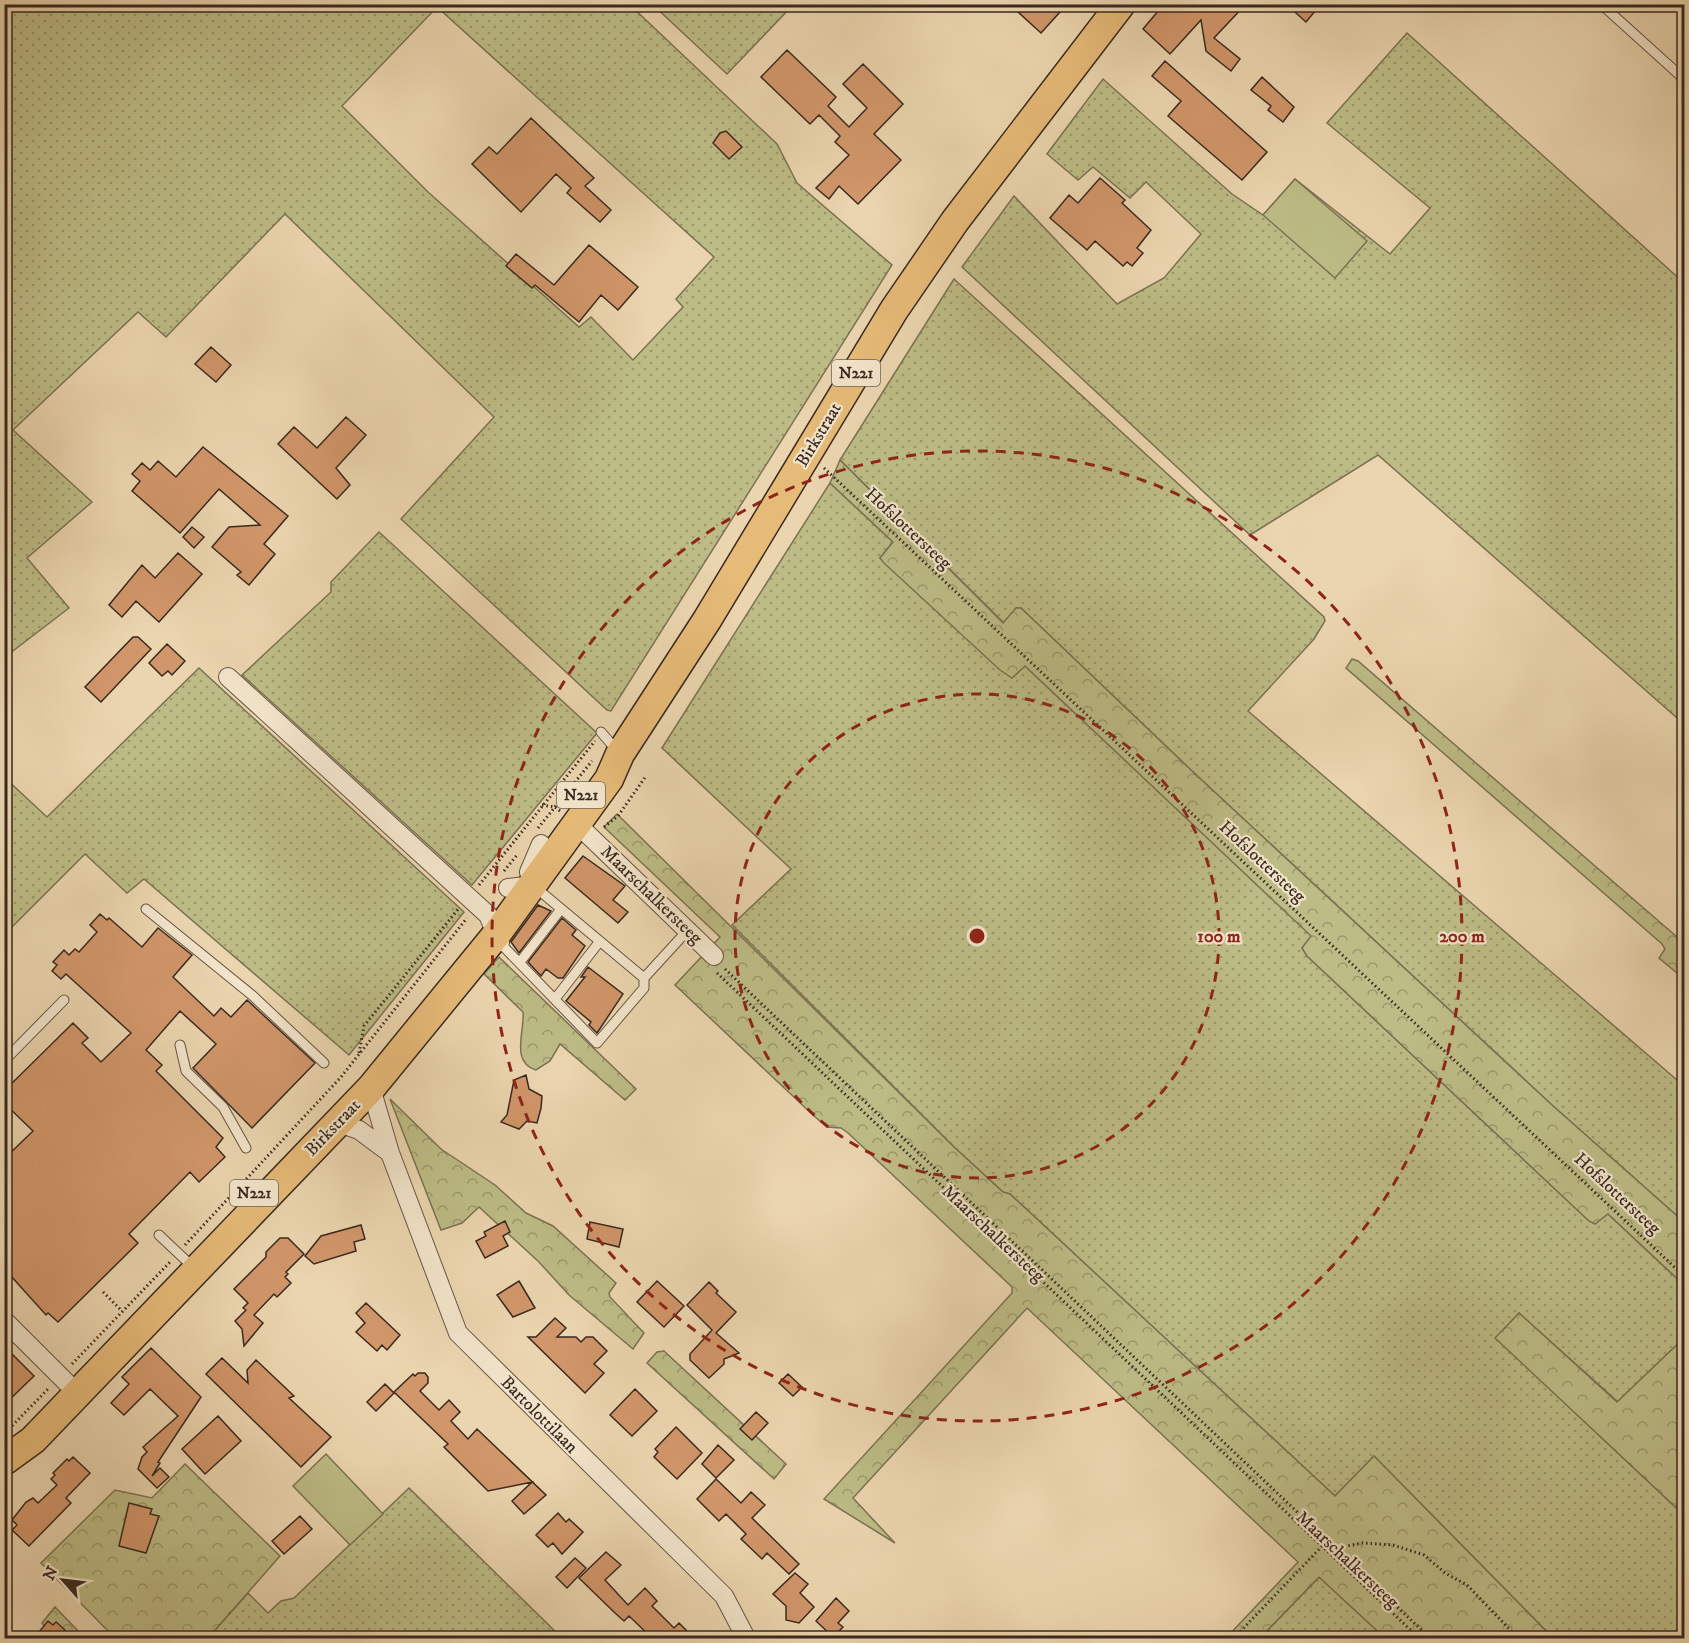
<svg xmlns="http://www.w3.org/2000/svg" width="1689" height="1643" font-family="'IM FELL DW Pica',serif">
<style>
.grass{fill:url(#grass-dots);stroke:#7b7253;stroke-width:1.5;fill-rule:evenodd}
.forest{fill:url(#forest-crowns);stroke:#7b7253;stroke-width:1.5}
.garden{fill:#bdbc86;stroke:#7b7253;stroke-width:1.5}
.building{fill:#d1966a;stroke:#392920;stroke-width:1.5}
.lines{fill:none;stroke-linecap:round;stroke-linejoin:round}
.service-casing{stroke:#665444;stroke-width:11}
.minor-casing{stroke:#665444;stroke-width:20}
.primary-casing{stroke:#392920;stroke-width:31}
.path{stroke:#392920;stroke-width:3;stroke-dasharray:1.5 3;stroke-linecap:butt}
.service{stroke:#f2e4ca;stroke-width:9}
.minor{stroke:#f2e4ca;stroke-width:18}
.primary{stroke:#e6ba77;stroke-width:28}
.ring{fill:none;stroke:#8f2418;stroke-width:3;stroke-dasharray:10 8}
.labels{text-anchor:middle;dominant-baseline:central;stroke-width:4.5;stroke-linejoin:round;paint-order:stroke}
.shield{fill:#f2e4ca;stroke:#706153;stroke-width:1.5}
.shield-label{font-size:16px;font-weight:bold;fill:#392920}
.street-label{font-size:18px;fill:#392920;stroke:#f2e4ca}
.centre{fill:#8f2418;stroke:#f2e4ca;stroke-width:3}
.ring-label{font-size:18px;text-anchor:middle;font-weight:bold;fill:#8f2418;stroke:#f2e4ca;stroke-width:4.5;stroke-linejoin:round;paint-order:stroke}
</style>
<defs>
<pattern id="grass-dots" width="8" height="8" patternUnits="userSpaceOnUse" patternTransform="scale(1.5)"><rect width="8" height="8" fill="#bdbc86"/><path d="M2 2h.1M6 6h.1" fill="none" stroke="#9b996d" stroke-width="1.8" stroke-linecap="round"/></pattern>
<pattern id="forest-crowns" width="20" height="18" patternUnits="userSpaceOnUse" patternTransform="scale(1.5)"><rect width="20" height="18" fill="#bdbc86"/><path d="M2 6a3 3 0 1 1 6 0M12 15a3 3 0 1 1 6 0" fill="none" stroke="#9b996d"/></pattern>
</defs>
<rect width="100%" height="100%" fill="#ebd5ae"/>
<filter id="stains"><feTurbulence type="fractalNoise" baseFrequency=".00333" numOctaves="4"/><feColorMatrix values="0 0 0 0 .2 0 0 0 0 .09 0 0 0 0 .02 0 0 0 .5 -.17"/></filter>
<radialGradient id="worn" r=".72"><stop offset=".6" stop-color="#630" stop-opacity="0"/><stop offset="1" stop-color="#630" stop-opacity=".3"/></radialGradient>
<path class="grass" d="M5,5H630L777,144L797,183L892,265L611,711L607,710L401,519L494,417L285,214L166,337L138,312L13,430L92,502L27,558L69,608L5,657ZM437,7L714,257L676,299L683,307L633,360L591,317L579,327L428,192L342,106Z
M653,5H793L727,74Z
M1407,33L1684,283V724L1378,455L1250,535L962,267L1014,196L1117,304L1164,278L1201,234L1146,182L1130,198L1093,167L1078,180L1047,154L1103,79L1232,194L1263,215L1295,179L1390,254L1430,208L1327,123Z
M954,279L1324,617L1325,621L1314,639L1248,711L1684,1086V1222L1552,1105L1192,771L1021,608H1016L1004,623L840,460Z
M830,483L893,542L880,558L1012,678L1025,666L1312,936L1302,948L1307,956L1589,1221L1608,1214L1684,1285V1338L1618,1402L1519,1313L1496,1338L1684,1515V1638H1553L1374,1456L1335,1496L1010,1194L1003,1192L954,1147L732,925L791,869L662,748Z
M379,532L597,733L472,885L242,675L331,592V582Z
M199,668L464,912L349,1055L144,879L127,893L85,854L5,934V778L47,817Z
M409,1488L562,1638H208L248,1593L268,1613L281,1601L294,1598Z
M1319,1577L1385,1638H1260Z"/>
<path class="forest" d="M840,460L1003,623L1016,608H1021L1192,771L1552,1105L1684,1222V1285L1608,1214L1595,1224L1589,1221L1307,956L1302,948L1311,936L1025,666L1012,678L1000,670L884,563L880,558L893,542L830,483Z
M1352,659L1358,661L1684,943V979L1659,958L1665,949L1662,944L1346,668Z
M617,814L954,1147L1003,1192L1010,1194L1335,1496L1374,1456L1553,1638H1385L1319,1577L1260,1638H1226L1298,1562L1027,1308L853,1498L895,1543L824,1499L1012,1293V1287L848,1133L841,1128L827,1127L814,1116L675,985L720,937L604,827Z
M499,957L636,1089L625,1100L560,1044L550,1061L536,1070C510,1062 525,1031 523,1012L484,974Z
M390,1099L441,1149L495,1185L526,1213L553,1226L616,1283L609,1293L610,1297L644,1333L633,1349L569,1295L539,1262L479,1207L462,1223L441,1230Z
M1519,1313L1617,1402L1684,1338V1515L1495,1338Z
M664,1351L786,1464L774,1479L647,1363L657,1352Z
M185,1464L280,1556L208,1638H115L41,1563L115,1490L152,1498Z
M55,1607L85,1638H56L42,1623Z"/>
<path class="garden" d="M1295,179L1367,241L1335,278L1263,215Z
M326,1454L383,1514L350,1545L293,1486Z"/>
<path class="building" d="M1009,4H1051L1060,12L1041,33Z
M1164,4H1246L1214,38L1240,59L1231,71L1206,51L1201,20L1170,54L1143,29Z
M1286,4H1321L1306,22Z
M787,50L836,97L828,106L849,127L867,108L843,84L863,64L903,104L874,134L901,160L858,204L839,186L829,199L816,188L849,155L835,142L840,136L819,115L810,124L761,77Z
M1165,61L1267,152L1242,180L1168,116L1181,101L1152,76Z
M1262,77L1294,107L1283,122L1268,110L1271,106L1251,90Z
M531,118L594,178L585,186L611,210L600,222L567,193L571,188L556,174L521,212L472,164L489,147L497,154Z
M726,131L742,147L729,159L713,143L720,133Z
M1100,178L1125,200L1122,203L1151,230L1137,248L1143,253L1132,266L1127,262L1123,266L1095,241L1087,250L1050,218L1069,195L1078,203Z
M589,245L638,287L618,310L601,295L579,322L535,285L532,288L506,266L516,254L554,285Z
M211,347L231,365L216,382L195,364Z
M346,417L366,435L336,468L350,485L337,499L278,444L294,427L317,448Z
M203,447L288,516L264,544L275,554L249,585L237,575L241,572L212,547L229,527L260,525L219,489L180,533L132,491L140,481L132,474L142,463L150,470L158,461L176,477Z
M192,527L204,537L194,548L183,537Z
M178,553L202,574L159,622L136,601L122,617L109,605L142,565L155,578Z
M133,637H138L151,649L101,702L85,687Z
M167,644L185,661L172,675L168,671L162,676L149,663Z
M583,856L625,886L613,900L628,912L618,923L565,878Z
M538,905L551,911L519,953L511,942Z
M100,914L107,920L109,918L142,947L158,928L192,955L173,977L214,1016L221,1008L231,1017L247,1000L315,1063L252,1128L193,1068L216,1044L180,1011L146,1050L162,1065L156,1071L223,1138L216,1147L225,1157L199,1182L190,1172L129,1234L138,1243L58,1322L48,1313L46,1315L10,1275L4,1278V1159L33,1131L4,1103V1091L73,1023L88,1038L82,1043L101,1062L131,1033L66,974L61,979L52,971L57,965L53,962L64,950L69,955L75,949L79,952L97,932L90,925Z
M562,918L576,930L572,935L585,946L563,978H558L546,969L541,976L528,962Z
M588,967L623,994L597,1033L589,1025L591,1022L566,1001L585,977H581Z
M526,1075L529,1089L542,1096L541,1108L537,1123L527,1121L519,1129L501,1122L507,1115L514,1080Z
M505,1221L510,1232L503,1236L508,1246L485,1258L476,1241L486,1236L484,1232Z
M590,1222L623,1229L619,1247L587,1239Z
M361,1225L365,1239L354,1242L356,1251L314,1264L305,1256L321,1236Z
M280,1238H288L304,1254L286,1272L288,1274L285,1277L291,1283L277,1297L274,1294L254,1315L263,1323L244,1346L242,1329L235,1321L246,1310L243,1308L248,1303L234,1289L266,1257V1252Z
M519,1281L535,1308L513,1317L497,1295Z
M657,1281L684,1306L664,1327L637,1302Z
M709,1282L718,1291L716,1293L736,1312L716,1333L739,1353L724,1359V1364L709,1378L690,1360V1354L712,1330L687,1305Z
M366,1303L400,1335L387,1350L382,1345L377,1351L356,1332L365,1323L356,1313Z
M555,1318L566,1328L557,1337H576L581,1342L586,1337H593L607,1351L594,1364L604,1373L585,1393L528,1337H536Z
M4,1346L34,1376L4,1405Z
M151,1348L201,1397L158,1462L160,1463L152,1476L160,1468L169,1477L157,1488L138,1469L142,1457L147,1452L143,1447L178,1416L150,1389L124,1415L111,1403L129,1384L122,1377Z
M222,1358L248,1383L247,1370L256,1360L294,1396L289,1398L331,1437L301,1467L206,1374Z
M418,1373H425L428,1377V1383L420,1391L439,1410L449,1400L460,1412L451,1421L468,1439L477,1429L546,1495L524,1514L512,1501L532,1482L488,1491L444,1447L448,1444L394,1392L413,1374L415,1376Z
M788,1374L802,1387L793,1396L779,1383Z
M385,1384L394,1393L376,1411L367,1402Z
M635,1389L657,1411L632,1436L610,1415Z
M756,1412L768,1423L752,1440L740,1429Z
M218,1416L241,1441L205,1474L182,1449Z
M676,1427L702,1453L677,1479L654,1457L658,1452L655,1449Z
M718,1445L734,1460L716,1478L702,1464Z
M73,1457L90,1473L66,1498L71,1503L29,1546L12,1530L17,1525L12,1520L26,1502L33,1498L38,1503L57,1485L51,1479L55,1475L53,1473L67,1459L69,1461Z
M716,1479L741,1503L751,1492L765,1505L752,1518L799,1564L789,1574L767,1553L762,1559L741,1539L746,1534L726,1514L719,1521L697,1499Z
M129,1503L152,1509L150,1514L159,1516L146,1553L119,1546Z
M558,1513L566,1522L569,1519L583,1532L562,1554L553,1543L548,1547L536,1535Z
M300,1516L312,1529L284,1554L272,1541Z
M606,1552L621,1565L605,1580L628,1605L645,1588L657,1601L652,1606L674,1628L679,1623L694,1638H652L629,1616L624,1621L615,1613L579,1578Z
M575,1558L586,1568L567,1588L556,1577Z
M795,1573L808,1584L800,1593L814,1607L799,1623L786,1620V1606L773,1594Z
M836,1598L849,1611L838,1623L843,1627L833,1637L816,1621Z
M48,1621L53,1625L56,1622L65,1630L62,1633L68,1638H34Z"/>
<g class="lines">
<defs>
<path id="service" d="M1601,4L1684,79
M601,732L618,752
M541,892L644,978L687,931
M146,909L253,996L324,1063
M501,944L597,1043L644,988V978
M520,962L561,909
M555,999L600,941
M180,1045L186,1071L223,1107L246,1148
M4,1061L64,1000
M159,1235L194,1268"/>
<path id="minor" d="M228,677L488,915L500,942
M578,825L714,956
M531,879L529,872L541,844
M508,888L533,885
M371,1088L390,1153L458,1333L724,1596L746,1638
M339,1123L359,1130L390,1153
M4,1320L76,1392"/>
<path id="primary" d="M4,1461L33,1440L371,1088L496,935L609,779L620,754L707,620L894,310L955,221L1121,4"/>
</defs>
<use href="#service" class="service-casing"/>
<use href="#minor" class="minor-casing"/>
<use href="#primary" class="primary-casing"/>
<path class="path" d="M824,468L1684,1276
M542,805L555,807L560,811
M604,827L618,816L646,776
M538,828L592,761
M504,871L517,855
M479,885L595,741
M725,969L1430,1638
M717,973L1419,1638
M359,1053L364,1026L459,908
M185,1245L341,1077L467,918
M103,1292L122,1311
M72,1364L171,1261
M9,1429L48,1389
M1335,1548L1363,1543L1393,1545L1424,1555L1445,1573L1467,1585L1518,1638
M1234,1638L1327,1541"/>
<use href="#service" class="service"/>
<use href="#minor" class="minor"/>
<use href="#primary" class="primary"/>
</g>
<g class="ring">
<circle cx="977" cy="936" r="242"/>
<circle cx="977" cy="936" r="485"/>
</g>
<g class="labels">
<g class="shield">
<rect x="832" y="360" width="48" height="26" rx="4.5"/>
<rect x="557" y="782" width="48" height="26" rx="4.5"/>
<rect x="230" y="1180" width="48" height="26" rx="4.5"/>
</g>
<g class="shield-label">
<text x="856" y="373">N221</text>
<text x="581" y="795">N221</text>
<text x="254" y="1193">N221</text>
</g>
<g class="street-label">
<text transform="translate(819 435) rotate(-59)">Birkstraat</text>
<text transform="translate(908 529) rotate(43)">Hofslottersteeg</text>
<text transform="translate(1262 862) rotate(43)">Hofslottersteeg</text>
<text transform="translate(651 895) rotate(44)">Maarschalkersteeg</text>
<text transform="translate(333 1128) rotate(-46)">Birkstraat</text>
<text transform="translate(1617 1194) rotate(43)">Hofslottersteeg</text>
<text transform="translate(993 1234) rotate(43)">Maarschalkersteeg</text>
<text transform="translate(539 1415) rotate(45)">Bartolottilaan</text>
<text transform="translate(1347 1560) rotate(43)">Maarschalkersteeg</text>
</g>
</g>
<circle cx="977" cy="936" r="9" class="centre"/>
<g class="ring-label">
<text x="1219" y="942">100 m</text>
<text x="1462" y="942">200 m</text>
</g>
<rect width="1689" height="1643" fill="none" stroke="#ebd5ae" stroke-width="24"/>
<rect x="6" y="6" width="1677" height="1631" fill="none" stroke="#392920" stroke-width="3"/>
<rect x="12" y="12" width="1665" height="1619" fill="none" stroke="#392920" stroke-width="1.5"/>
<g transform="translate(63 1580) rotate(298)" stroke="#f2e4ca" stroke-width="4.5" paint-order="stroke">
<path d="M0-4.5L10 22L0 15L-10 22Z" fill="#392920"/>
<text y="-9" font-size="16" font-weight="bold" text-anchor="middle" fill="#392920">N</text>
</g>
<rect width="100%" height="100%" filter="url(#stains)"/>
<rect width="100%" height="100%" fill="url(#worn)"/>
</svg>
